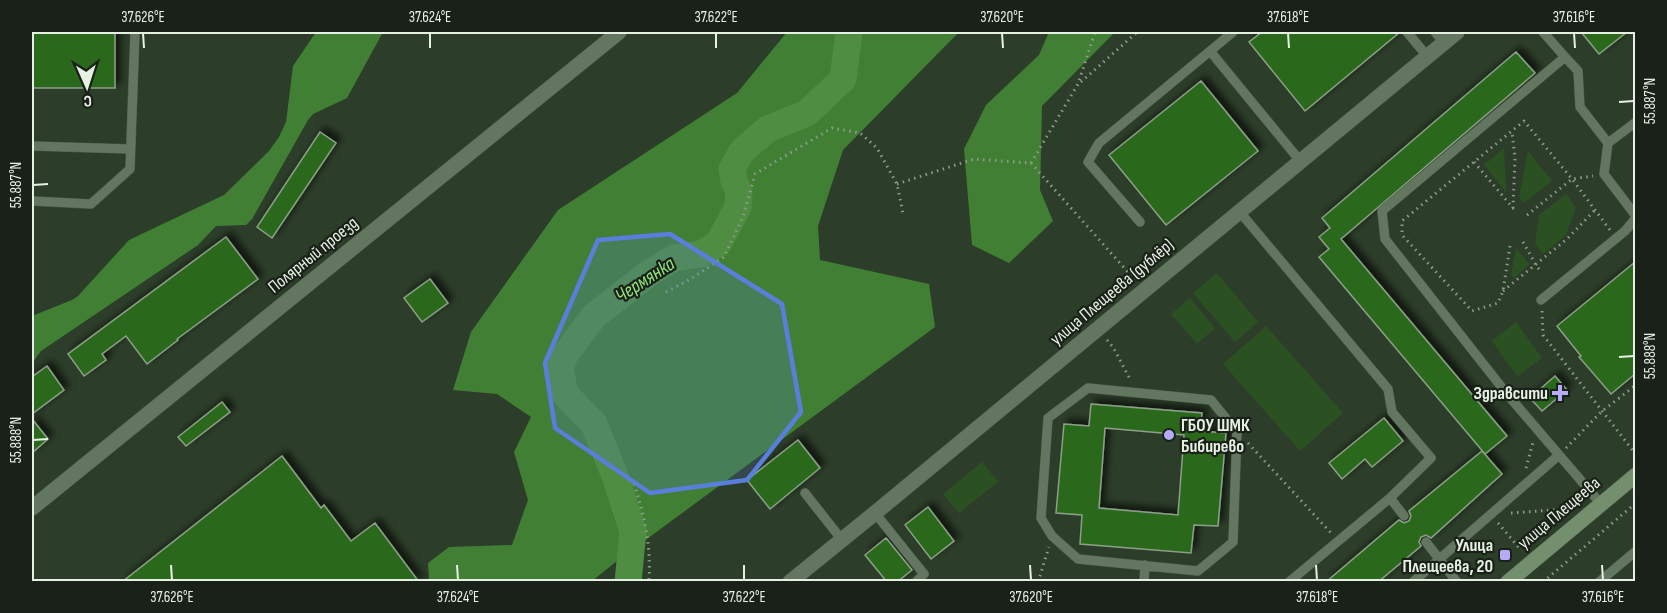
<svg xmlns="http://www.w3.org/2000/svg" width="1667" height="613" font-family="'Sofia Sans Condensed',sans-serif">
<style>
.green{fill:#2b5123}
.forest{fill:#418034}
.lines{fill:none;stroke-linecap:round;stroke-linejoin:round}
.river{stroke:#4f8e42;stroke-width:27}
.building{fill:#2a691c;stroke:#8c9f88;stroke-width:1.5;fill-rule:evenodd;filter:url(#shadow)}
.lane-casing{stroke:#4b5948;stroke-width:10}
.street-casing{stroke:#4b5948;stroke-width:16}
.secondary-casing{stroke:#4b5948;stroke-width:16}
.path{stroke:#8e9c8c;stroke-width:3;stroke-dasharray:1.5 4.5;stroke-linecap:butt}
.lane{stroke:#637660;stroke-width:9}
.street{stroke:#637660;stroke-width:15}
.secondary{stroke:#748f6e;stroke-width:15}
.marked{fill:#597fdc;fill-opacity:0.2;stroke:#597fdc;stroke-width:4.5;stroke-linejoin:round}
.ticks{fill:none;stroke:#e6f1e4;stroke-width:2}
.poi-dot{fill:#b6abf8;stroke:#1a2118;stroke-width:2}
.labels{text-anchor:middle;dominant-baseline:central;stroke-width:4.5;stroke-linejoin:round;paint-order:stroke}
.street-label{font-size:18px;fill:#e6f1e4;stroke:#1a2118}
.poi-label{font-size:18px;font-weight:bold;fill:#e6f1e4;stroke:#1a2118;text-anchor:end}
.water-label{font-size:20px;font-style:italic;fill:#90e37f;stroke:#1a2118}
.neatline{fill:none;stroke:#e6f1e4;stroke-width:2}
.ticks-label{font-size:15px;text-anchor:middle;fill:#e6f1e4}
</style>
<defs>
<filter id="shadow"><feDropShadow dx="5" dy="-5" stdDeviation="3" flood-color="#0009"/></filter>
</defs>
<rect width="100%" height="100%" fill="#2c3d29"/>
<path class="green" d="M1504,148L1506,192L1484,165Z
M1528,151L1552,181L1524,203L1519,197Z
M1566,194L1576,208L1566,235L1543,254L1535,244L1539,215Z
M1516,248L1529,264L1514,278L1511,275Z
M1217,273L1258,322L1235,342L1193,293Z
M1190,298L1215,328L1197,344L1171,314Z
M1516,322L1542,358L1518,376L1516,375L1492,341Z
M1266,326L1343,413L1300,451L1223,364Z
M982,462L998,482L959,513L943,494Z"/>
<path class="forest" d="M316,32H383L347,98L313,114L308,120L252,219L246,225L216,226L198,245L41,351L32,363V316L72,300L78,296L129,240L224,195L269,151L279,137L286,122L293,66Z
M787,32H959L843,150L818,226L820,260L929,284L935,327L617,561L592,581H429L428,563L449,547L512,545L528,500L514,452L531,417L497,394L453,390L471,332L558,210L737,93Z
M1049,32H1115L1042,106L1040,190L1053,221L1009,263L972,245L964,149L986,105L1039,55Z"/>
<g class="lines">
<path class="river" d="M628,582L633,531L615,476L594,424L565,394L560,369L564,356L594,316L648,274L674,258L701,254L718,244L738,207L739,192L734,181L732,169L742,151L768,129L807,113L843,79L849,32"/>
</g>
<path class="building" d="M32,32H115V88H32Z
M1262,32H1400L1305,111L1249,42Z
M1581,32H1627L1599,54Z
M1516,52L1535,73L1341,239L1507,436L1485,454L1319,257L1329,249L1319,237L1330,228L1322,218Z
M1201,81L1258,151L1166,225L1109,155Z
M320,132L336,143L272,238L257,227Z
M226,237L258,279L177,339L178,340L147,364L126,336L102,354L106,360L84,376L68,354Z
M1635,262V374L1611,394L1579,357L1581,356L1557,326Z
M430,279L448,303L422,322L404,298Z
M47,366L64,390L32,414V377Z
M1555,376L1567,390L1542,411L1530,398Z
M222,402L230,412L186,446L178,437Z
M1091,404L1202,413L1200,431L1226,433L1218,526L1194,525L1191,553L1080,544L1082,515L1056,513L1064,424L1089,426ZM1105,428L1184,435L1178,515L1099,508Z
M1384,418L1403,441L1372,467L1365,459L1342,479L1329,463Z
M32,419L48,439L32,453Z
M798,440L820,468L770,509L747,480Z
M1482,451L1502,474L1431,538L1426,535L1421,537L1419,542L1421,546L1378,582H1326L1399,520L1404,523L1409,521L1411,516L1409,511Z
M282,456L321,508L324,505L351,541L375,523L419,582H122Z
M928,507L954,541L931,559L905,525Z
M886,538L912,570L897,582H887L865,555Z"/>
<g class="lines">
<defs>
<path id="lane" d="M1407,32L1427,56
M1435,32L1443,42
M1543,32L1565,57L1382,211L1385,239L1507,394L1601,504
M1210,51L1301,162
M1565,57L1578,71L1580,107L1608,143
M1636,122L1608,143L1604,174L1636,216
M32,146L130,149
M32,201L91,204L130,169L135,32
M1239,211L1388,389L1392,412L1431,458L1390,498L1289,582
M1140,222L1088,162L1099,143L1233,32
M1541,300L1625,231L1636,218
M1088,388L1211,400L1237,432L1233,542L1198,571L1078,559L1052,536L1041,518L1048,418Z
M805,493L842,540
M1390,498L1404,516
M875,513L924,574L916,582
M1426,542L1457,582
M1144,582L1145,565
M1413,582L1559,455
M1599,582L1636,551"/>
<path id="street" d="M32,508L619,32
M790,582L875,513L1457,32"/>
<path id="secondary" d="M1508,582L1636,475"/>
</defs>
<use href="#lane" class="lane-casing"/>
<use href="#street" class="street-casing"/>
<use href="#secondary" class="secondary-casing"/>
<path class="path" d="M1081,82L1137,32
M1474,162L1513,208L1515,158L1512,132
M1031,163L1078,84L1095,32
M897,184L974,159L1031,163L1135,280
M1527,215L1572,179L1593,176
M1523,242L1536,265L1541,272
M1510,246L1503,291L1498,303L1472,311L1402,235V221L1524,121L1572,179L1610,230
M1503,291L1567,239L1594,211
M666,292L689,280L724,257L743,217L755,174L832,128L860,133L877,148L897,184L903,213
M1542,311L1543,335L1634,452
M1107,340L1113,347L1131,381
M1248,443L1331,533
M1566,448L1601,412L1636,385
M1526,468L1533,442
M634,484C645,517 651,546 649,582
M1511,513L1566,509
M1498,523L1520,549
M1038,582L1049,547
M1543,582L1636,503"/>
<use href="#lane" class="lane"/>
<use href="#street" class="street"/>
<use href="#secondary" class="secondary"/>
</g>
<path class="marked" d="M670,234L782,304L801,412L747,480L650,493L555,428L545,363L598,240Z"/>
<path class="ticks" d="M143,33L144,48M430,33V48M716,33V48M1002,33L1003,48M1288,33L1289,48M1574,33L1575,48M1619,102L1634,101M33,185L48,184M1619,357L1634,356M33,440L48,439M171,565L172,580M457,565L458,580M744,565V580M1030,565L1031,580M1316,565L1317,580M1602,565L1603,580"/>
<g class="poi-dot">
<path d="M1557 384h6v6h6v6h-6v6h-6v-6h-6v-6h6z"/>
<circle cx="1169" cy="435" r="6"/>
<rect x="1499" y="549" width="12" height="12" rx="3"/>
</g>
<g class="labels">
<g class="street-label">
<text transform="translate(313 255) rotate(-39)">Полярный проезд</text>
<text transform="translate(1112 292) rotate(-40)">улица Плещеева (дублёр)</text>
<text transform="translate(1559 513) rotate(-40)">улица Плещеева</text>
</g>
<g class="poi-label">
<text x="1548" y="393">Здравсити</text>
<text x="1181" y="425" text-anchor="start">ГБОУ ШМК<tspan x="1181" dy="21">Бибирево</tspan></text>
<text x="1493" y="545">Улица<tspan x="1493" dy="21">Плещеева, 20</tspan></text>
</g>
<g class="water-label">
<text transform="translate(645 280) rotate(-33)">Чермянка</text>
</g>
</g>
<rect width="1667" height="613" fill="none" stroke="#1a2118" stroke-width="66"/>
<g transform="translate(87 87) rotate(177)" stroke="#1a2118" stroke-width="4.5" paint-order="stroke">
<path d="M0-4.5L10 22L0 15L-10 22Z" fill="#e6f1e4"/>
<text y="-9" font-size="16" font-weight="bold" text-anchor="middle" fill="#e6f1e4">С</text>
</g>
<rect x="33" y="33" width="1601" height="547" class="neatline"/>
<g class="ticks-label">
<text x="143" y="22">37.626°E</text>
<text x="430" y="22">37.624°E</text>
<text x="716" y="22">37.622°E</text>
<text x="1002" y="22">37.620°E</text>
<text x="1288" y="22">37.618°E</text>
<text x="1574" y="22">37.616°E</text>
<text transform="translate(1650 101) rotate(-90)" y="5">55.887°N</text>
<text transform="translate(16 185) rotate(-90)" y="5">55.887°N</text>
<text transform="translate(1650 356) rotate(-90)" y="5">55.888°N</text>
<text transform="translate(16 440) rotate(-90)" y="5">55.888°N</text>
<text x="172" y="602">37.626°E</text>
<text x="458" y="602">37.624°E</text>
<text x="744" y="602">37.622°E</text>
<text x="1031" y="602">37.620°E</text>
<text x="1317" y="602">37.618°E</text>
<text x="1603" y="602">37.616°E</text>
</g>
</svg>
